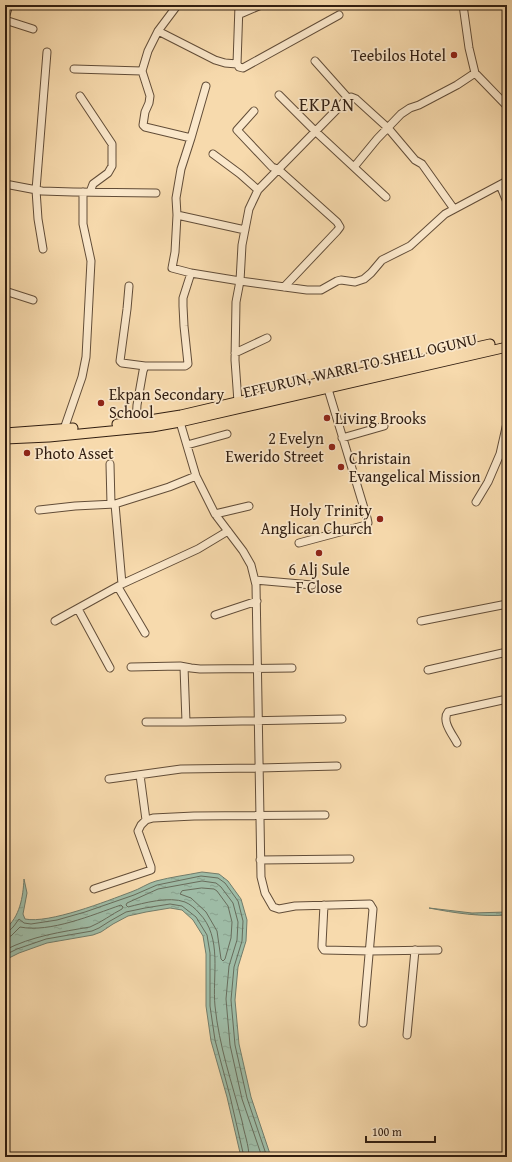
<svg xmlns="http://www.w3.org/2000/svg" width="512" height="1162" font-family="'Gentium Book Plus',serif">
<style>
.water{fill:url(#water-ripples);stroke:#727c6a}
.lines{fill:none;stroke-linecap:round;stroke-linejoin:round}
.shore{stroke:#686c5b;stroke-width:1}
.minor-casing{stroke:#624d38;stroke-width:9}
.major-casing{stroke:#311e11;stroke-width:11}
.minor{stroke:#fae7ca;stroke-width:7}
.major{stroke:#f7daad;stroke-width:9}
.poi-dot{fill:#8f2418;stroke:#fae7ca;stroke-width:1.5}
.labels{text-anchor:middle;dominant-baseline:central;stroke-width:3.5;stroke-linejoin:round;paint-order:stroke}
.poi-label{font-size:16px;fill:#311e11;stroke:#fae7ca;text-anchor:start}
.street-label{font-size:16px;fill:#311e11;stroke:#fae7ca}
.quarter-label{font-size:18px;letter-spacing:1px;fill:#311e11;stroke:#fae7ca}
</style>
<defs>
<pattern id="water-ripples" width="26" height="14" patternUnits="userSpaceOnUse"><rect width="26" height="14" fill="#9ebba5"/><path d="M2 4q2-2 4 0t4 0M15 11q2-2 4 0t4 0" fill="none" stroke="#89a08d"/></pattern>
</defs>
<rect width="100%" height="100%" fill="#f7daad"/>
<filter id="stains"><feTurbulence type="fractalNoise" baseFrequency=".005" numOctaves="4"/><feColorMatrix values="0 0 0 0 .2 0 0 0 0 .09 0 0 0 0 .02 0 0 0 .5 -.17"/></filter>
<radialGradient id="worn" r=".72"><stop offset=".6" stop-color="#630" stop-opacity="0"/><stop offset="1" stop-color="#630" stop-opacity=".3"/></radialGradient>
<path class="water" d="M202,872L219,874L228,881L241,899L247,920L246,941L238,967L235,1000L239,1044L251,1097L271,1157H241L227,1097L211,1041L206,1006V954L203,936L193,920L182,910L170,908L146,912L128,916L113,924L101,932L93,935L47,943L19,953L5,960V929C20,917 23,897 24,879L27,893L23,914L25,919C49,924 107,901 131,892C140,889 148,883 156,881C171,877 187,875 202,872Z
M429,908L472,913L507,912V915C480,917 455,913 429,908Z"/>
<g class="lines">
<path class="shore" d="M202,888L214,889L217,891L228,906L232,922L231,938L225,959L223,961L221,959L217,931L206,912L191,898L180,894L182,891Z
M5,932C12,931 15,924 19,919L24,923L31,924L57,920L85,912L134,895L157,885L201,876L218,878L225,883L238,901L243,921L242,941L234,967L231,1000L235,1045L247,1098L267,1157
M5,937L11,936L20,927C50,933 92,915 121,905L123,907L122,909C112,914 102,922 90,927C61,932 32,936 5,950
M5,955L17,949L46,939L92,931L99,928L110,921L126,912L145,908L170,904L182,906L196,917L207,935L210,953V1006L215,1040L230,1096L244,1157
M249,1157C249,1145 244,1133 242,1121C232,1083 219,1046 215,1006C212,976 223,937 199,913C196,909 190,904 185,902C169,896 144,903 128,907L126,905L127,903L158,889L202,881L216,883L221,887L233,903L238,922L237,940L229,966L226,999L230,1045L242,1099L262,1157"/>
<defs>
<path id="minor" d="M239,5L237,64L239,67L243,68L339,15
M463,5L469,48L475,73L507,106
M240,14L261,5
M5,18L9,5
M5,20L33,29
M158,31L215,60L225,63L237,64
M315,61L348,98L351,97L356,99L388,128L415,160L422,164L454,209
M74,69L142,71L148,51L158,31L176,7
M142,71L150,96L149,103L145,112L143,125L145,127L191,138L181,169L176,198L177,215L245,230
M279,95L315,131L386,197
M80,96L112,144V166L108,173L93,184L90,192
M254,111L237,130L272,167L279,170L337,222L340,227L337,231L284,287
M191,138L206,86
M213,154L240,174L258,190
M354,167L377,139L401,114L410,108L419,105L457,85L475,73
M5,184L42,191L73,192L156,193
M500,185L507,202
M177,215L175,252L172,268L191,273L240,281L307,290H321L337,281L341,280L355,282L364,279L371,273L382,260L410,246L445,214L507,181
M43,249L38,219L36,190L47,52
M129,286L127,309L120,361L122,363L145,366L143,371L137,405L136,422
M5,291L33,300
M235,353L267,338
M145,366H185L188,364L184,326L183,306V298L191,273
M238,402L235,360L236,302L240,281L242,245L249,209L258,190L348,98
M180,422L196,476L215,514L243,551L251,565L256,585L261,877L265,893L273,907L279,909L295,906L370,904L373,909L363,1023
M64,429L82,377L86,357L91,261L83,224V192
M342,438L384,426
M187,445L227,434
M110,464L111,504
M476,502L488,482L500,454L507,423
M115,504L122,584
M39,510L75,506L115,504L169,487L196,476
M215,514L249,506
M299,543L366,525L368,523L367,518L328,389
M255,580L312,585
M118,587L145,633
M78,609L110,668
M215,615L257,601
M55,621L122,584L198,549L228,531
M421,621L507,604
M131,667L180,666L191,668L200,669L292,668
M184,667L186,722L342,719
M428,670L507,652
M146,722H186
M457,743C453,735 441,721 448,712L507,699
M140,775L146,820
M109,779L181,769L259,768L337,766
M260,860L350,859
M94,889L151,870V867L138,831L141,825L146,820L153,818L194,816L325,815
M324,905L322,944V947L324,950L370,951L438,950
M407,1035L415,950"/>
<path id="major" d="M117,424L143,421L181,415L347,376L490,344
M5,433L73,428
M5,439L49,437L152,427L180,422L507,347"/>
</defs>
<use href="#minor" class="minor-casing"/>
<use href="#major" class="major-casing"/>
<use href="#minor" class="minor"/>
<use href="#major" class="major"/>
</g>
<g class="poi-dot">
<circle cx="454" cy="55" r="4"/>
<circle cx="101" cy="403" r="4"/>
<circle cx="327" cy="418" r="4"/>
<circle cx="332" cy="447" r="4"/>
<circle cx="27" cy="453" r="4"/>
<circle cx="341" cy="467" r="4"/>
<circle cx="380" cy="519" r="4"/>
<circle cx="319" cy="553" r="4"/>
</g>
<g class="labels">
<g class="poi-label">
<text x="446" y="55" text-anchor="end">Teebilos Hotel</text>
<text x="109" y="394">Ekpan Secondary<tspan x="109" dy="18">School</tspan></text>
<text x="335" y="418">Living Brooks</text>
<text x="324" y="438" text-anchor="end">2 Evelyn<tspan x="324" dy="18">Ewerido Street</tspan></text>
<text x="35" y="453">Photo Asset</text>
<text x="349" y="458">Christain<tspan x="349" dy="18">Evangelical Mission</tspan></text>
<text x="372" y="510" text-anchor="end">Holy Trinity<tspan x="372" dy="18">Anglican Church</tspan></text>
<text x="319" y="569" text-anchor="middle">6 Alj Sule<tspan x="319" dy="18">F Close</tspan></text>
</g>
<g class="street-label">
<text transform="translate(360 365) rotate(-13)">EFFURUN, WARRI TO SHELL OGUNU</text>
</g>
<g class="quarter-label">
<text x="327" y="104">EKPAN</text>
</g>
</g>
<rect width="512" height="1162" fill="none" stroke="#f7daad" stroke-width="20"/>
<rect x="6" y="6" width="500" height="1150" fill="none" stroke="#311e11" stroke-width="2"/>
<rect x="10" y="10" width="492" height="1142" fill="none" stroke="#311e11"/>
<path d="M366 1136v6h69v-6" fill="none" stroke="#311e11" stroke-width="2"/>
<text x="372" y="1136" font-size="12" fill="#311e11" stroke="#fae7ca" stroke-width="3" paint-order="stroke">100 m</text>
<rect width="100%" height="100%" filter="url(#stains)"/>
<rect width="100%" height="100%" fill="url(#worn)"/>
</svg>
